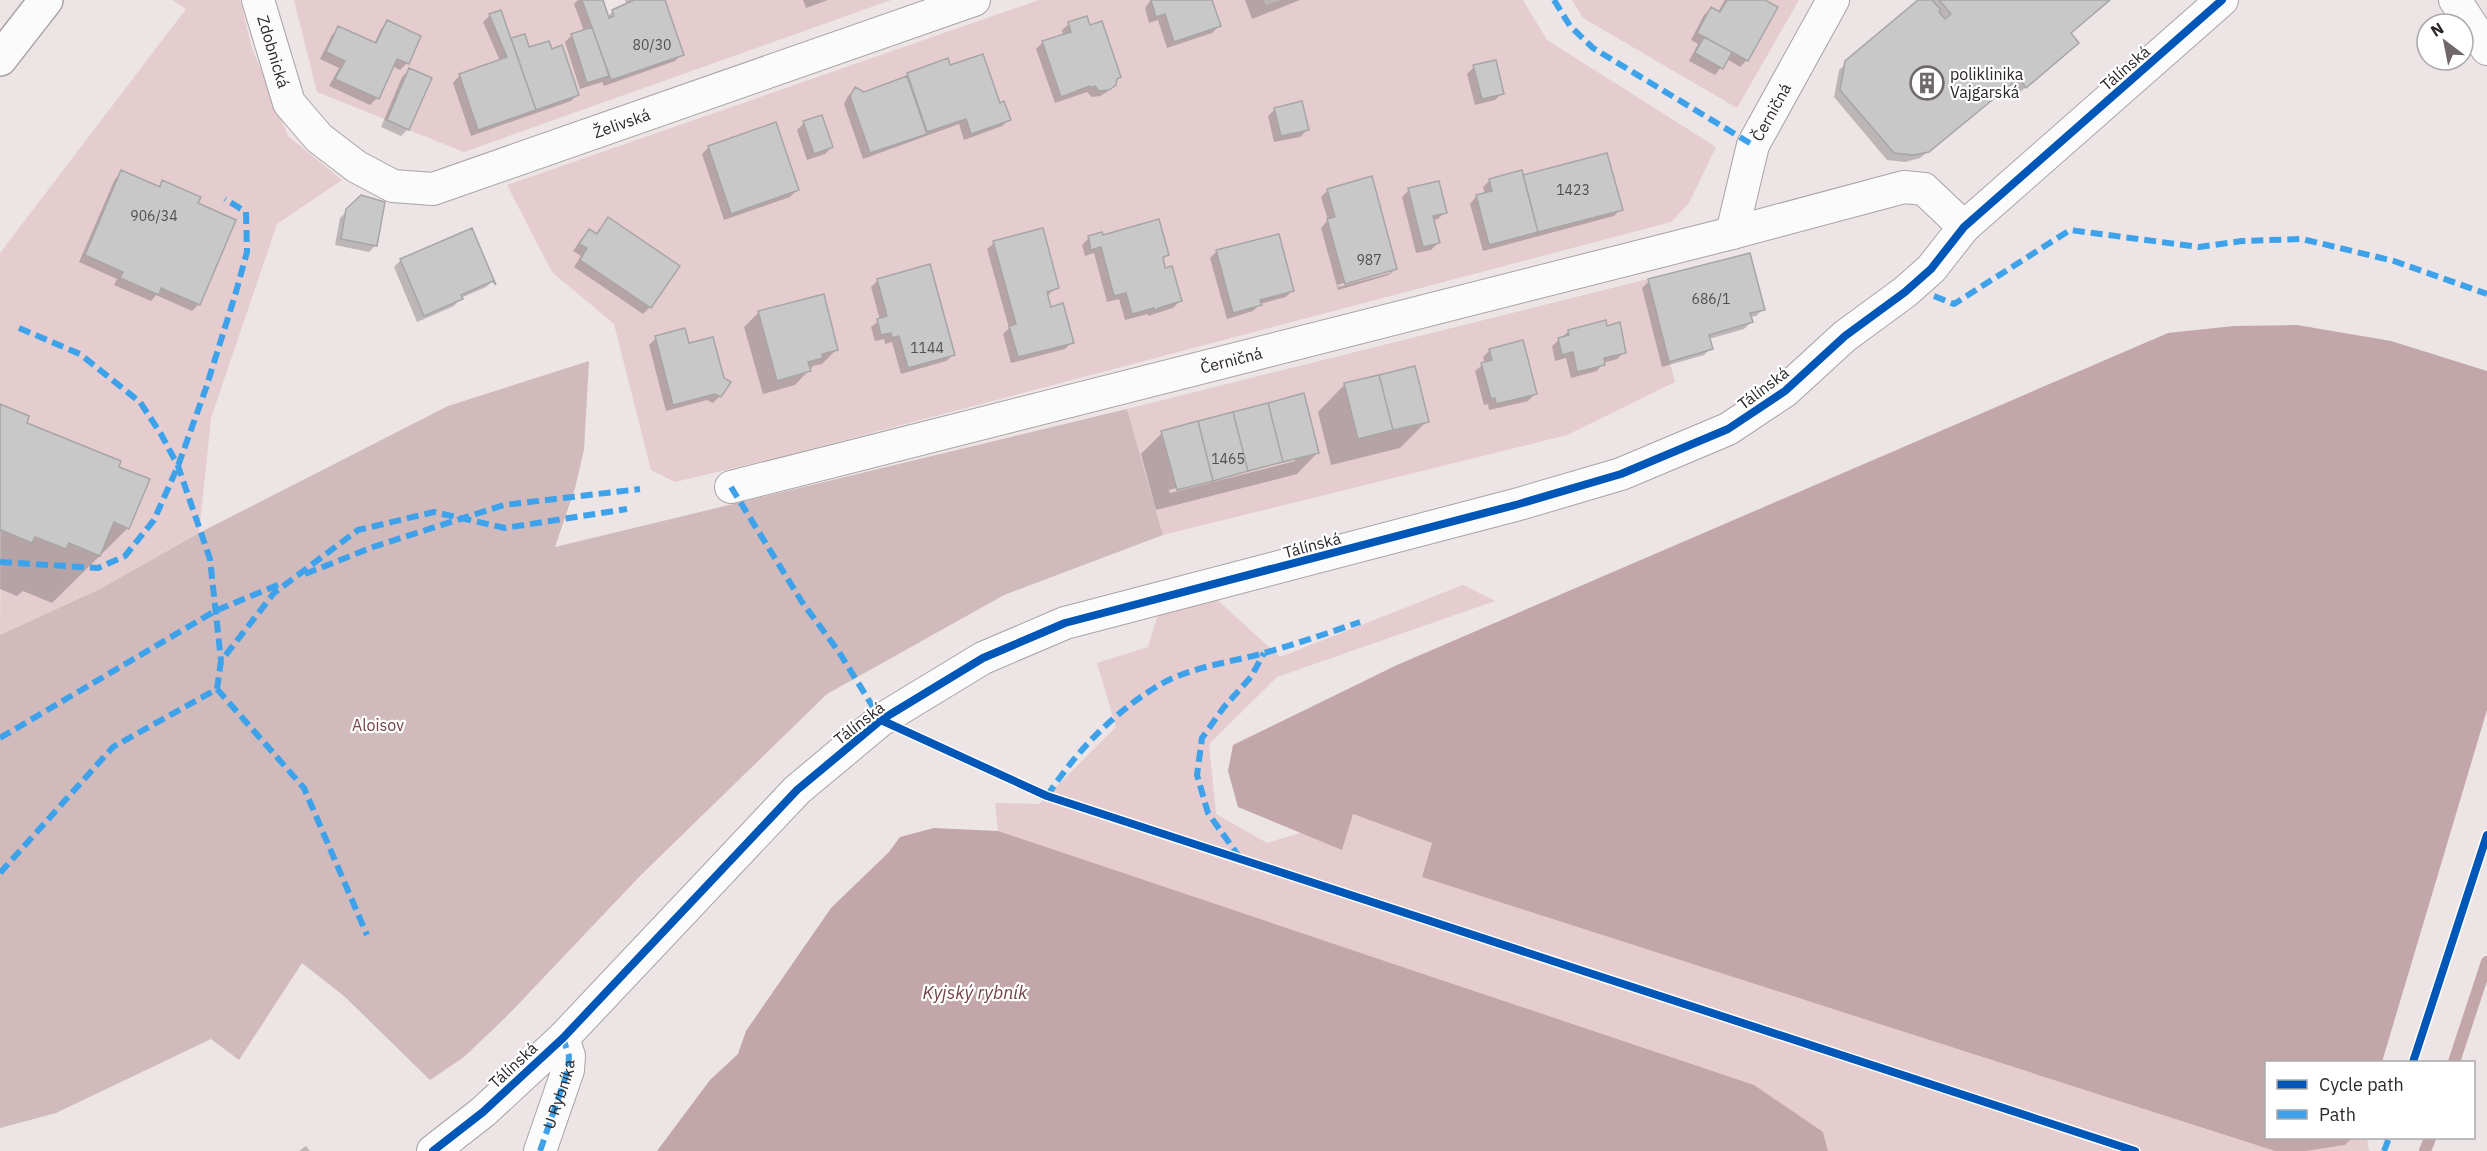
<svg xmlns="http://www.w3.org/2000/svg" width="2487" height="1151" font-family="'IBM Plex Sans',sans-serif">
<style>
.green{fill:#e4cccf;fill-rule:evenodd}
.forest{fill:#d1babc}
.water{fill:#c2a6aa}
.shadow{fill:#0003;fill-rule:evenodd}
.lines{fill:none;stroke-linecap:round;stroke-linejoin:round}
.stream{stroke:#c2a6aa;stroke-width:12}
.building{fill:#c9c8c9;stroke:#a7a5a6;stroke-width:1.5}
.minor-casing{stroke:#a9a3a4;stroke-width:34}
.tertiary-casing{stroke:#a9a3a4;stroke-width:36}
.minor{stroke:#fcfbfb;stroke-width:32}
.tertiary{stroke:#fcfbfb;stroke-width:33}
.quiet{stroke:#3ea2eb;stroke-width:6;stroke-dasharray:12 6;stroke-linecap:butt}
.cycleway-casing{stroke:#fff;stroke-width:11}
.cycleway{stroke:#0057b8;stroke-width:8}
.labels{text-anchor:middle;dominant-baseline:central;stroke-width:4.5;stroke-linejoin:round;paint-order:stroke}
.number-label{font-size:14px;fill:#534e50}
.street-label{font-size:16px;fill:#2c2627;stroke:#fff}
.poi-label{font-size:16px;fill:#2c2627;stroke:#fff;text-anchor:start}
.park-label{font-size:16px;fill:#76424a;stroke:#fff}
.water-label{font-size:18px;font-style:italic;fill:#733f48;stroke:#fff}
</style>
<rect width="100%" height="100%" fill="#ece4e5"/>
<path class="green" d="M172,0H240L252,48L288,136L342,180L277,224L211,418L199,533L100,589L0,635L1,530L32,543L35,537L66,549L69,543L100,556L114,522L130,529L149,480L119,467L121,461L27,423L29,416L0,404V253L186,9ZM121,170L160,187L163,180L200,197L198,203L236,220L200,304L161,288L159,294L120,277L123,272L85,255Z
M294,0H582L592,27L571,35L588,83L609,76L611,80L665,0H891L464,152L409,130L431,78L409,69L387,120L317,92ZM500,10L511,38L525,34L529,47L549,41L552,49L562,45L579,95L479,130L459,75L507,57L489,14ZM388,20L421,36L409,64L397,59L335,78L345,61L326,52L338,27L376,43Z
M1039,0H1151L1156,17L1165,14L1174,42L1220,26L1212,0H1264L1266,5L1281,0H1523L1547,40L1716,147L1689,203L1671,222L776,458L675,482L651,470L614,324L552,272L507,185ZM1086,16L1090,25L1102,21L1121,77L1117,79L1116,85L1109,90L1099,91L1095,86H1090L1061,97L1042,41L1071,32L1068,22ZM983,54L1000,103L1005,102L1010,120L966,119L948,59L950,65ZM1473,66L1504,94L1482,99ZM907,76L926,133L870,153L850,96L855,87L864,92ZM1302,101L1309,130L1281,136ZM822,115L833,147L814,154L804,121ZM776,122L799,190L731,214ZM1607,153L1623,209L1490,245L1476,196L1492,191L1489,179L1521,170L1523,175ZM1372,177L1397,269L1345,284L1327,220L1335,217ZM1439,181L1447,212L1433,216L1439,243L1423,247L1409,188ZM608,217L680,266L651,308L580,260L587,248L579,243L588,229L597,234ZM1159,220L1169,255L1163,257L1165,268L1172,266L1158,310L1154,308L1132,314L1126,293L1114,295L1101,247L1091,250L1088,236L1101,232L1103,235ZM1279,234L1294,291L1260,300L1261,305L1233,313L1216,250ZM993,241L1047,292L1051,307L1062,303L1073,342L1018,357L1009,326L1016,324ZM824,294L837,350L822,354L823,358L808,362L811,372L777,381L758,311ZM887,316L955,355L899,336L892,338L891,333L881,335L877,319ZM685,328L689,343L713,337L724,378L731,382L721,397L715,394L655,337Z
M1572,0H1727L1720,12L1711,7L1697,32L1704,37L1695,53L1723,69L1732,52L1748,60L1778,8L1765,0H1799L1737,108L1583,18Z
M1648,279L1675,382L1567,435L1163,535L1127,409ZM1606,320L1607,326L1619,322L1626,352L1604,358L1605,365L1578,372L1573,352L1562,355L1558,338L1569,335L1568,330ZM1523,340L1537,394L1496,404L1495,398L1491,399L1481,363L1492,360L1490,349ZM1415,366L1429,422L1358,439L1344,383ZM1304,393L1319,453L1177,490L1162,431Z
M1463,585L1495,601L1277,677L1209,744L1216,814L1267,843L1300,833L1342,849L1353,814L1432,843L1423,877L2275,1151H1828L1823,1132L1187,896L998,831L995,803L1039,804L1116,727L1097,663L1148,647L1158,614L1214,597L1280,657Z
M2352,1138H2367L2369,1151H2306L2345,1145Z"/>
<path class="forest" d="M589,361L584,450L575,488L555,547L1127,409L1163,535L1004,595L827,694L640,876L506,1017L464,1057L430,1080L344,996L302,963L239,1060L211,1039L56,1113L0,1128V635L100,589L199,533L448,406Z"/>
<path class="water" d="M2297,325L2391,341L2487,371V710L2382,1062H2266V1138H2352L2345,1145L2306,1151H2275L1422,877L1432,843L1353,814L1342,850L1238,807L1228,771L1233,745L1397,665L2168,333L2234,326Z
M934,828L998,831L1754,1085L1823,1132L1828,1151H657L710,1080L738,1054L746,1031L831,908L889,852L900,837Z"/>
<path class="shadow" d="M578,0H601L607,17L613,11L627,6L625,0H663L682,54L675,61L604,86L602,82L580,89L565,42L571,36L584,31L574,4Z
M803,0H828L806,8Z
M1151,0H1210L1219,26L1212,33L1167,48L1158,20L1149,23L1145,8Z
M1245,0H1300L1252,19Z
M1725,0H1762L1747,60L1740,67L1727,59L1715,75L1689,61L1698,44L1691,40L1704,15L1711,9L1718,12Z
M1920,0H2109L2070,33L2071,49L2019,93L2011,83L1920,158L1905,162L1887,160L1834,97L1839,70Z
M490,15L510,40L524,35L528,49L578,94L571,101L471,136L453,83L459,76L500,61L483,22Z
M388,22L407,63L400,70L392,66L377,98L370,105L329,86L339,68L320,59L332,35L339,28L374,44L381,29Z
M1069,24L1119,77L1107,92L1100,96L1092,97L1087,92L1055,103L1036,49L1043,42L1063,36L1062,30Z
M947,60L949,67L999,105L1009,119L1002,126L964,140L959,124L863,159L844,104L848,96L855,89L864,93Z
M1474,67L1502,93L1495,100L1475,105L1467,74Z
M409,70L408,129L401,136L381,127L402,77Z
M1275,109L1307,130L1300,137L1274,142L1268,116Z
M804,123L832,147L825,154L807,160L797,130Z
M709,147L797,190L790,197L724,220L702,154Z
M122,172L157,187L163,182L196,204L199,304L192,311L156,295L151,301L114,285L117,279L79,262L115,179Z
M1522,177L1621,209L1614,216L1483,251L1470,204L1476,197L1485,195L1483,187L1490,180Z
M1328,190L1396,268L1389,275L1338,290L1321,228L1328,220L1321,197ZM1390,270V273L1338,287L1337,285Z
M1409,190L1445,212L1438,219L1433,220L1438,243L1431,250L1416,253L1402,197Z
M361,197L376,245L369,252L335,245L340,218Z
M608,219L650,307L643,314L574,267L581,256L573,251L582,238L589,231L595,235Z
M1102,237L1167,255L1162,261L1164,269L1180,301L1173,308L1148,316V314L1125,320L1119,299L1107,302L1094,253L1085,256L1082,245L1089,238Z
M994,243L1057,288L1046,296L1050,309L1072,342L1065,349L1011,363L1003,334L1009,328L987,249Z
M1217,251L1292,291L1286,297L1260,304L1253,311L1227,319L1210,258Z
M401,260L493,280L486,287L461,298L454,306L417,322L394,267Z
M878,280L953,355L946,361L901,374L892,342L885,344L884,339L875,341L871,327L880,320L871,287Z
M1649,281L1763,309L1756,316L1750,317L1751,322L1744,329L1709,339L1711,348L1704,355L1662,367L1642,288Z
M759,312L836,350L822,364L813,366L795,385L763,394L744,327Z
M1606,328L1624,352L1617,359L1603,363L1597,371L1571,378L1566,358L1555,361L1552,346L1569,331Z
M656,338L688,345L720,396L713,403L707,400L666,411L649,345Z
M1490,350L1535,394L1528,401L1489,410L1488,404L1484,405L1475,371L1485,363L1483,357Z
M1344,385L1427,421L1400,448L1331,465L1318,412Z
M0,406L25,423L117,468L128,528L52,603L23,591L17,596L0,589Z
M1162,433L1318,452L1297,474L1156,510L1141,454ZM1295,458V461L1170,493L1169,490Z
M306,1146L310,1151H299Z"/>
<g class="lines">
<path class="stream" d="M2454,1062L2487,962
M2425,1151L2430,1138"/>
</g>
<path class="building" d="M582,0H603L609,18L614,16L612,10L634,0H665L684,55L611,80Z
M1151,0H1212L1221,26L1174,42L1165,14L1156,17Z
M1727,0H1765L1778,7L1748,61L1697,33L1711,7L1720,12Z
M1918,0H1932L1941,10L1939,12L1945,19L1951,14L1939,0H2110L2071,33L2079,43L2026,88L2019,78L1929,152L1913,155L1894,153L1840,90L1845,61Z
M501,10L536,110L478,130L459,74L507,57L489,14Z
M1087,16L1090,25L1102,21L1121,77L1117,79L1116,85L1109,90L1099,91L1095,86L1091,88L1090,86L1061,97L1042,41L1071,32L1068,22Z
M387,20L421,36L409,64L397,59L379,99L335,79L345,61L326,52L338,26L376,43Z
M592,27L609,76L587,83L571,34Z
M525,34L529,47L549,41L552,49L562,45L579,95L536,110L511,38Z
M1704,37L1732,52L1723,69L1695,53Z
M983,54L1000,103L1004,101L1011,120L971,134L966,119L927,132L907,73L948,58L950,65Z
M1496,60L1504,94L1482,99L1473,65Z
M409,68L432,78L409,130L387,120Z
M907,76L927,134L870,153L850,96L855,87L864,92Z
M1302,101L1309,130L1281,136L1274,108Z
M822,115L833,147L814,154L803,121Z
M776,122L799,190L731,214L708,146Z
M1607,153L1623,210L1538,232L1523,175Z
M121,170L160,187L162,180L201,197L198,203L236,220L200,305L161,288L159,295L120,278L123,272L85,255Z
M1522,170L1538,232L1489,245L1476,195L1492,191L1489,179Z
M1372,176L1397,269L1345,284L1327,219L1335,217L1327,189Z
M1439,181L1447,213L1433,216L1440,243L1423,247L1408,188Z
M361,195L385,202L377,246L341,239L346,209Z
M608,217L680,266L651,308L580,260L587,248L579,244L589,229L597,234Z
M1159,219L1169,255L1163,257L1165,268L1172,266L1182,301L1158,308V310H1155L1154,308L1132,314L1126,293L1114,296L1101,247L1091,250L1088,236L1102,232L1103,235Z
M472,228L496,285L493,281L461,295L463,299L424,316L400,259Z
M1043,228L1059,288L1047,292L1051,307L1063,303L1074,343L1018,357L1009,326L1016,324L993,241Z
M1279,234L1294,291L1260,300L1262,305L1233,313L1216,250Z
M1750,253L1765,310L1750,313L1753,322L1709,335L1713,349L1669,362L1648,279Z
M930,264L955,355L908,368L899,336L892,338L891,333L881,335L877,319L887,316L877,279Z
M824,294L838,350L822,354L823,358L808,362L811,371L777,381L758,311Z
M1606,320L1607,326L1620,322L1626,353L1604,358L1605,365L1577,372L1573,352L1562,355L1558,338L1569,335L1568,330Z
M685,328L689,343L713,337L724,378L731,382L721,397L715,394L673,405L655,336Z
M1523,340L1537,394L1496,404L1495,398L1491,399L1481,363L1492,360L1489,349Z
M1415,366L1429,422L1393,430L1379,375Z
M1379,375L1393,430L1358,439L1344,383Z
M1304,393L1319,453L1283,462L1268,403Z
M1268,403L1283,462L1248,471L1233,412Z
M0,404L29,416L27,423L121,461L119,467L150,479L129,529L114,522L100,556L69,543L66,549L35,537L32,543L1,530L0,532Z
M1233,412L1248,471L1213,481L1198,421Z
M1198,421L1213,481L1177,490L1161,431Z"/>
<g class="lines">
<defs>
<g id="minor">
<path id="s1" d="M258,0L289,103L319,138L357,167L393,186L433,189L974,0"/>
<path d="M2455,0L2487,49"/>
<path id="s2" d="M1732,233L1753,145L1833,0"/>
<path id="s3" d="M731,487L1732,233L1904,187L1924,189L1964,227"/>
<path d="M433,1151L483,1112L563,1038L797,790L881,720L983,658L1065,623L1519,504L1621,474L1728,429L1785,391L1845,336L1905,292L1931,269L1964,227L2222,0"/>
<path d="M540,1151L568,1070L569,1056L563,1038"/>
</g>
<path id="tertiary" d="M0,59L46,0"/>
</defs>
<use href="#minor" class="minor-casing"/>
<use href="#tertiary" class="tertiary-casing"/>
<use href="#minor" class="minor"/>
<use href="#tertiary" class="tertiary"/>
<g class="quiet">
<path d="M1554,0L1570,26L1593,48L1753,145"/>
<path d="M1934,296L1954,304L2070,230L2199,247L2242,241L2302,239L2394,261L2487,294"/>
<path d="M19,328L80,354L140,402L161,434L178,466L210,559L221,661"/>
<path d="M731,487L802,602L839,652L881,720L885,722"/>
<path d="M0,562L98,568L125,556L154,520L178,466L206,388L236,292L247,252L246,212L225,199"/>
<path d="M305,574L373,547L504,505L640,489"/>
<path d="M217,689L304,788L367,935"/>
<path d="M0,738L215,611L280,584"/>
<path d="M1047,796C1076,752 1111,715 1156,687C1188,667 1228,663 1264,653C1296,644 1328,633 1360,622"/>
<path d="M1240,858L1208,813L1197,775L1202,738L1224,707L1251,677L1264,653"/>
<path d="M0,873L113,747L217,689L221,661L274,593L358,530L434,512L505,528L627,509"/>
<path id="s4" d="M540,1151L568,1070L569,1056L563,1038"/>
<path d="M2384,1151L2389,1138"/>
</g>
<defs>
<path id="cycleway" d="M881,720L1047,796L2135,1151
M2413,1062L2487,835
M433,1151L483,1112L563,1038L797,790L881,720L983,658L1065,623L1519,504L1621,474L1728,429L1785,391L1845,336L1905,292L1931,269L1964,227L2222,0"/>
</defs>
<use href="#cycleway" class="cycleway-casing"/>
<use href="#cycleway" class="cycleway"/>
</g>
<defs>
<symbol id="building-ring" viewBox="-11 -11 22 22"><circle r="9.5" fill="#fff" stroke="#6f686a" stroke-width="1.5"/><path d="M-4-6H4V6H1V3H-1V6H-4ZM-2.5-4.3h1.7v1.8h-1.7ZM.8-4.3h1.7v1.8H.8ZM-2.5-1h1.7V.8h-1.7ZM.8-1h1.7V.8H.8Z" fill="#6f686a"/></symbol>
</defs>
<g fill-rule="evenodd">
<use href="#building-ring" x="1908" y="64" width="38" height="38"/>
</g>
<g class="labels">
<g class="number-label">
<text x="652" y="45">80/30</text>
<text x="1573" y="190">1423</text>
<text x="154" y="216">906/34</text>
<text x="1369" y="260">987</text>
<text x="1711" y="299">686/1</text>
<text x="927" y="348">1144</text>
<text x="1228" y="459">1465</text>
</g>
<g class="street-label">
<text stroke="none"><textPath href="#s1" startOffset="54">Zdobnická</textPath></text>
<text transform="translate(2125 68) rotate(-41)">Tálínská</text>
<text stroke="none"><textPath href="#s2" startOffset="128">Černičná</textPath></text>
<text stroke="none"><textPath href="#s1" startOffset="482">Želivská</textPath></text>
<text stroke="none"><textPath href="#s3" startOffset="516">Černičná</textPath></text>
<text transform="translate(1763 388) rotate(-37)">Tálínská</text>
<text transform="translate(1312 545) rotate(-15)">Tálínská</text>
<text transform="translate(859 723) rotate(-38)">Tálínská</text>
<text transform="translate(513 1065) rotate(-43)">Tálínská</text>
<text stroke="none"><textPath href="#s4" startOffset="60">U Rybníka</textPath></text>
</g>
<g class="poi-label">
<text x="1950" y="74">poliklinika<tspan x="1950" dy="18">Vajgarská</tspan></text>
</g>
<g class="park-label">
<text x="378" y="725">Aloisov</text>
</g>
<g class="water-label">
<text x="975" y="992">Kyjský rybník</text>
</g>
</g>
<rect x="2265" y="1061" width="210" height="78" fill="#ffffff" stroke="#aba8a9" stroke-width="1.5"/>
<rect x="2277" y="1080" width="30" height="9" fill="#0057b8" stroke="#aba8a9" stroke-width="1.5"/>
<text x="2319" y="1091" font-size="18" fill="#2c2627">Cycle path</text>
<rect x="2277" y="1110" width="30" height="9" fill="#3ea2eb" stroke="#aba8a9" stroke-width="1.5"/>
<text x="2319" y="1121" font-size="18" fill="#2c2627">Path</text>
<g transform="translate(2445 42) rotate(328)"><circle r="28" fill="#ffffff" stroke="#aba8a9" stroke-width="1.5"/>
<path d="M0-4.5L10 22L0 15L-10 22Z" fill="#6f686a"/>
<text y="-9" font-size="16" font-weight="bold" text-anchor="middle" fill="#2c2627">N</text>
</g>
</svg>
